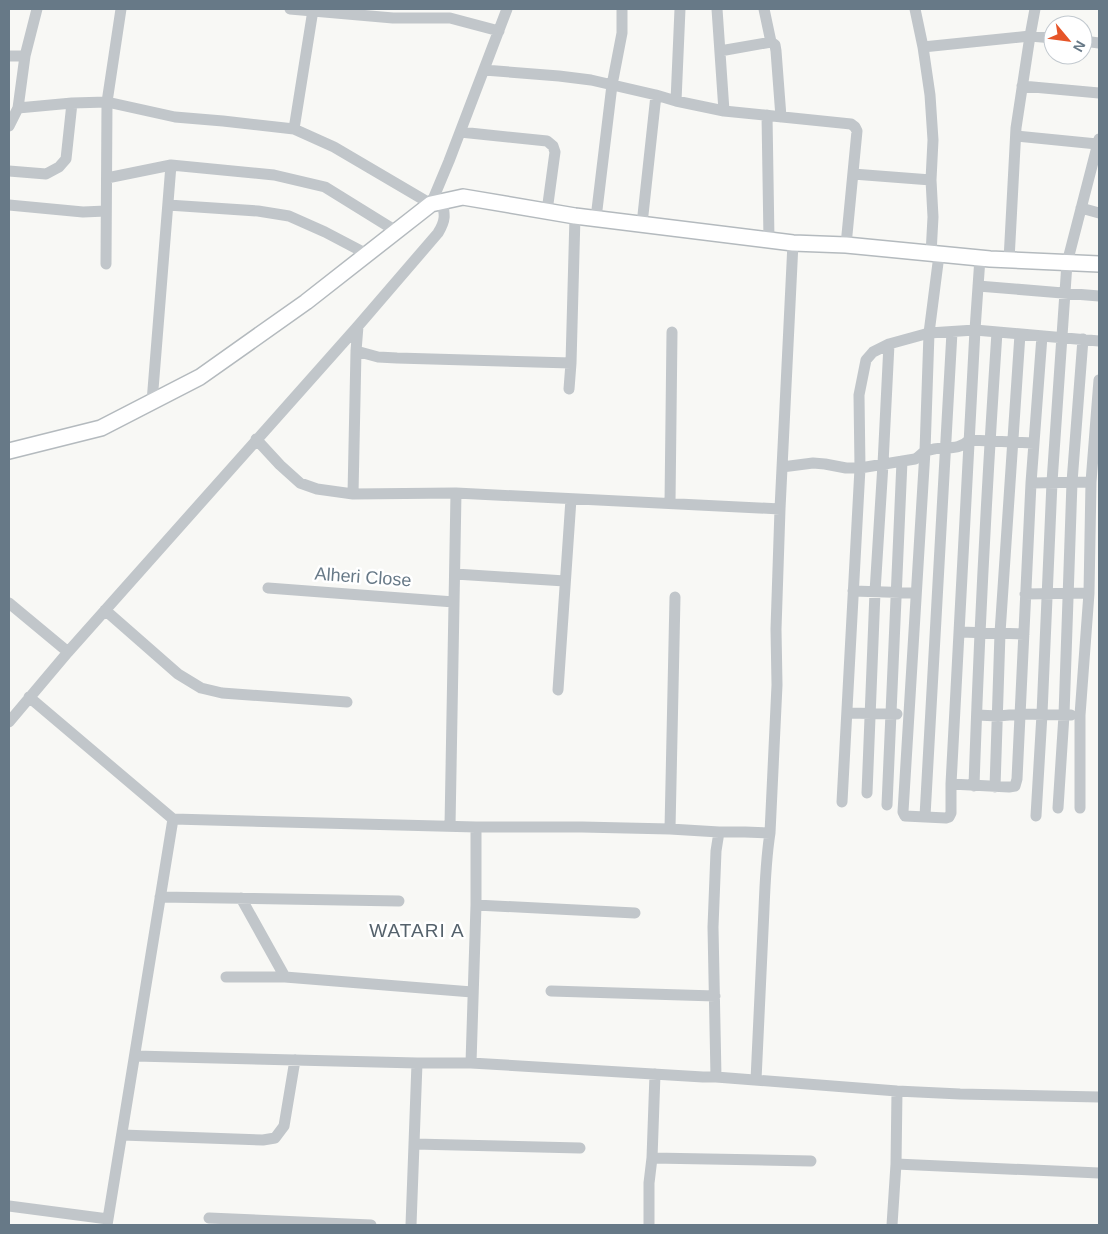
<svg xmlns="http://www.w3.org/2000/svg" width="1108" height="1234" font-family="Helvetica,sans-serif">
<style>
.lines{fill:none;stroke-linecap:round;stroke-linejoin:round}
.secondary-casing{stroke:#b4babe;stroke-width:18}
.street{stroke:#c1c6ca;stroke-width:11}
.secondary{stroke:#fff;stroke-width:15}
.labels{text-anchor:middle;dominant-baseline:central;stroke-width:5;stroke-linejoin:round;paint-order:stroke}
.street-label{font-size:18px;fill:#677987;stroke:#fff}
.neighbourhood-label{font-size:19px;letter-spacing:1px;fill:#55626c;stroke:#fff}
</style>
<rect width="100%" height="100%" fill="#f8f8f5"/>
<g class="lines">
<defs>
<path id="secondary" d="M9,451L101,428L200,377L306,302L431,204L463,197L575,216L793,243L846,245L990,259L1099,264"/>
</defs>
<use href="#secondary" class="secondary-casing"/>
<path class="street" d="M290,9L393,18H450L499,31
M717,9L724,111
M764,9L771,42
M915,9L923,47L930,95L933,140L931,180L933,217L931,254
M1083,41L1099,43
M923,47L1030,36L1053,38
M720,51L771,42L775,45L776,51L781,117
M9,56H25L18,108L9,126
M25,56L37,9
M484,70L559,76L591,80L656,95L676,101L724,111L851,124L855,127L857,131L846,245
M1022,86L1099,93
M676,101L680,9
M18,108L72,103L107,102L175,117L223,121L294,129L334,147L431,204L449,161L507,9
M767,115L769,240
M294,129L313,10
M460,132L547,141L553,146L555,152L547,211
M1016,136L1097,144
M9,171L46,174L59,167L66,159L72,103
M853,174L931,180
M107,178L171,165L274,175L325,187L396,231
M9,205L83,212L106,211
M168,205L258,211L289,216L325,232L367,254
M1081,208L1099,213
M596,218L612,85L622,33V9
M642,224L656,95
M939,255L929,333L925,451L903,812L905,816L946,818L949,817L951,813V784L975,330L980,258
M1009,260L1016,128L1030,36L1035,9
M106,264L107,102L121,9
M978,286L1099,296
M356,351L378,357L397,358L571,363
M569,389L571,363L575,216
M152,402L171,165
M256,439L280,465L300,483L317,489L353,494L456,493L780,509
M782,467L813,463L825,464L846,468H860L915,459C919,457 922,453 925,451C928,450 931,450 934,449C946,447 961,450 969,440L1034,443
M1031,483L1091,482
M353,494L356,351L358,326
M670,503L672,332
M455,574L565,581
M268,588L454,602
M853,591L916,593
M1025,594L1089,593
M9,603L68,652
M105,610L178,674L201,688L222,693L347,702
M959,632L1024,634
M558,690L571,499
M29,697L173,819L476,827
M847,713L897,714
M977,715L998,716L1020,714L1071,715
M9,722L68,652L358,326L438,233C446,220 445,215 442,201
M951,784L1009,787L1015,786L1017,779L1031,483L1042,336
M974,786C979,634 987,483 997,332
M995,787L1000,633L1020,334
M867,793L875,592L883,464L889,344
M842,802L860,468L859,395L866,360L873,352L889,344L929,333L975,330L1099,341
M887,805L902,461
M1058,808L1064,715L1072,482L1083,339
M1080,808V715L1089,593L1091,482L1099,380
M925,816L952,332
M1036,816L1042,714L1052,482L1067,263L1099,139
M450,826L456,493
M670,829L675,597
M160,897L399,901
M241,898L285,977
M476,905L635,913
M226,977H285L472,992
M551,991L715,996
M135,1056L417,1063H471L703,1077H716L897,1091L960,1094L1099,1097
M471,1063L476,905V827H582L670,829L719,832H745L770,833L777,685L776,629L780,509L793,243
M716,1077L713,927L716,851L719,832
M756,1080L764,909C765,883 766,858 770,833
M122,1135L263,1140L275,1138L284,1126L295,1060
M414,1144L580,1148
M652,1158L811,1161
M896,1164L1099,1173
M9,1206L108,1219
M209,1218L371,1225
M107,1225L173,819
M411,1225L417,1063
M649,1225V1183L652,1158L655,1074
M892,1225L896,1164L897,1091"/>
<use href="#secondary" class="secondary"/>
</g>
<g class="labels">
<g class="street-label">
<text transform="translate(363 577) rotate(4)">Alheri Close</text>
</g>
<g class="neighbourhood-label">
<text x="417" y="930">WATARI A</text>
</g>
</g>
<rect width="1108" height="1234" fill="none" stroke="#677987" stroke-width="20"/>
<g transform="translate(1068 40) rotate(119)"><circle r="24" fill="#ffffff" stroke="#c2c9cf"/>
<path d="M0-4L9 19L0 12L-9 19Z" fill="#e65428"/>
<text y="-8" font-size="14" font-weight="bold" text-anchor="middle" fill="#677987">N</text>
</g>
</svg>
